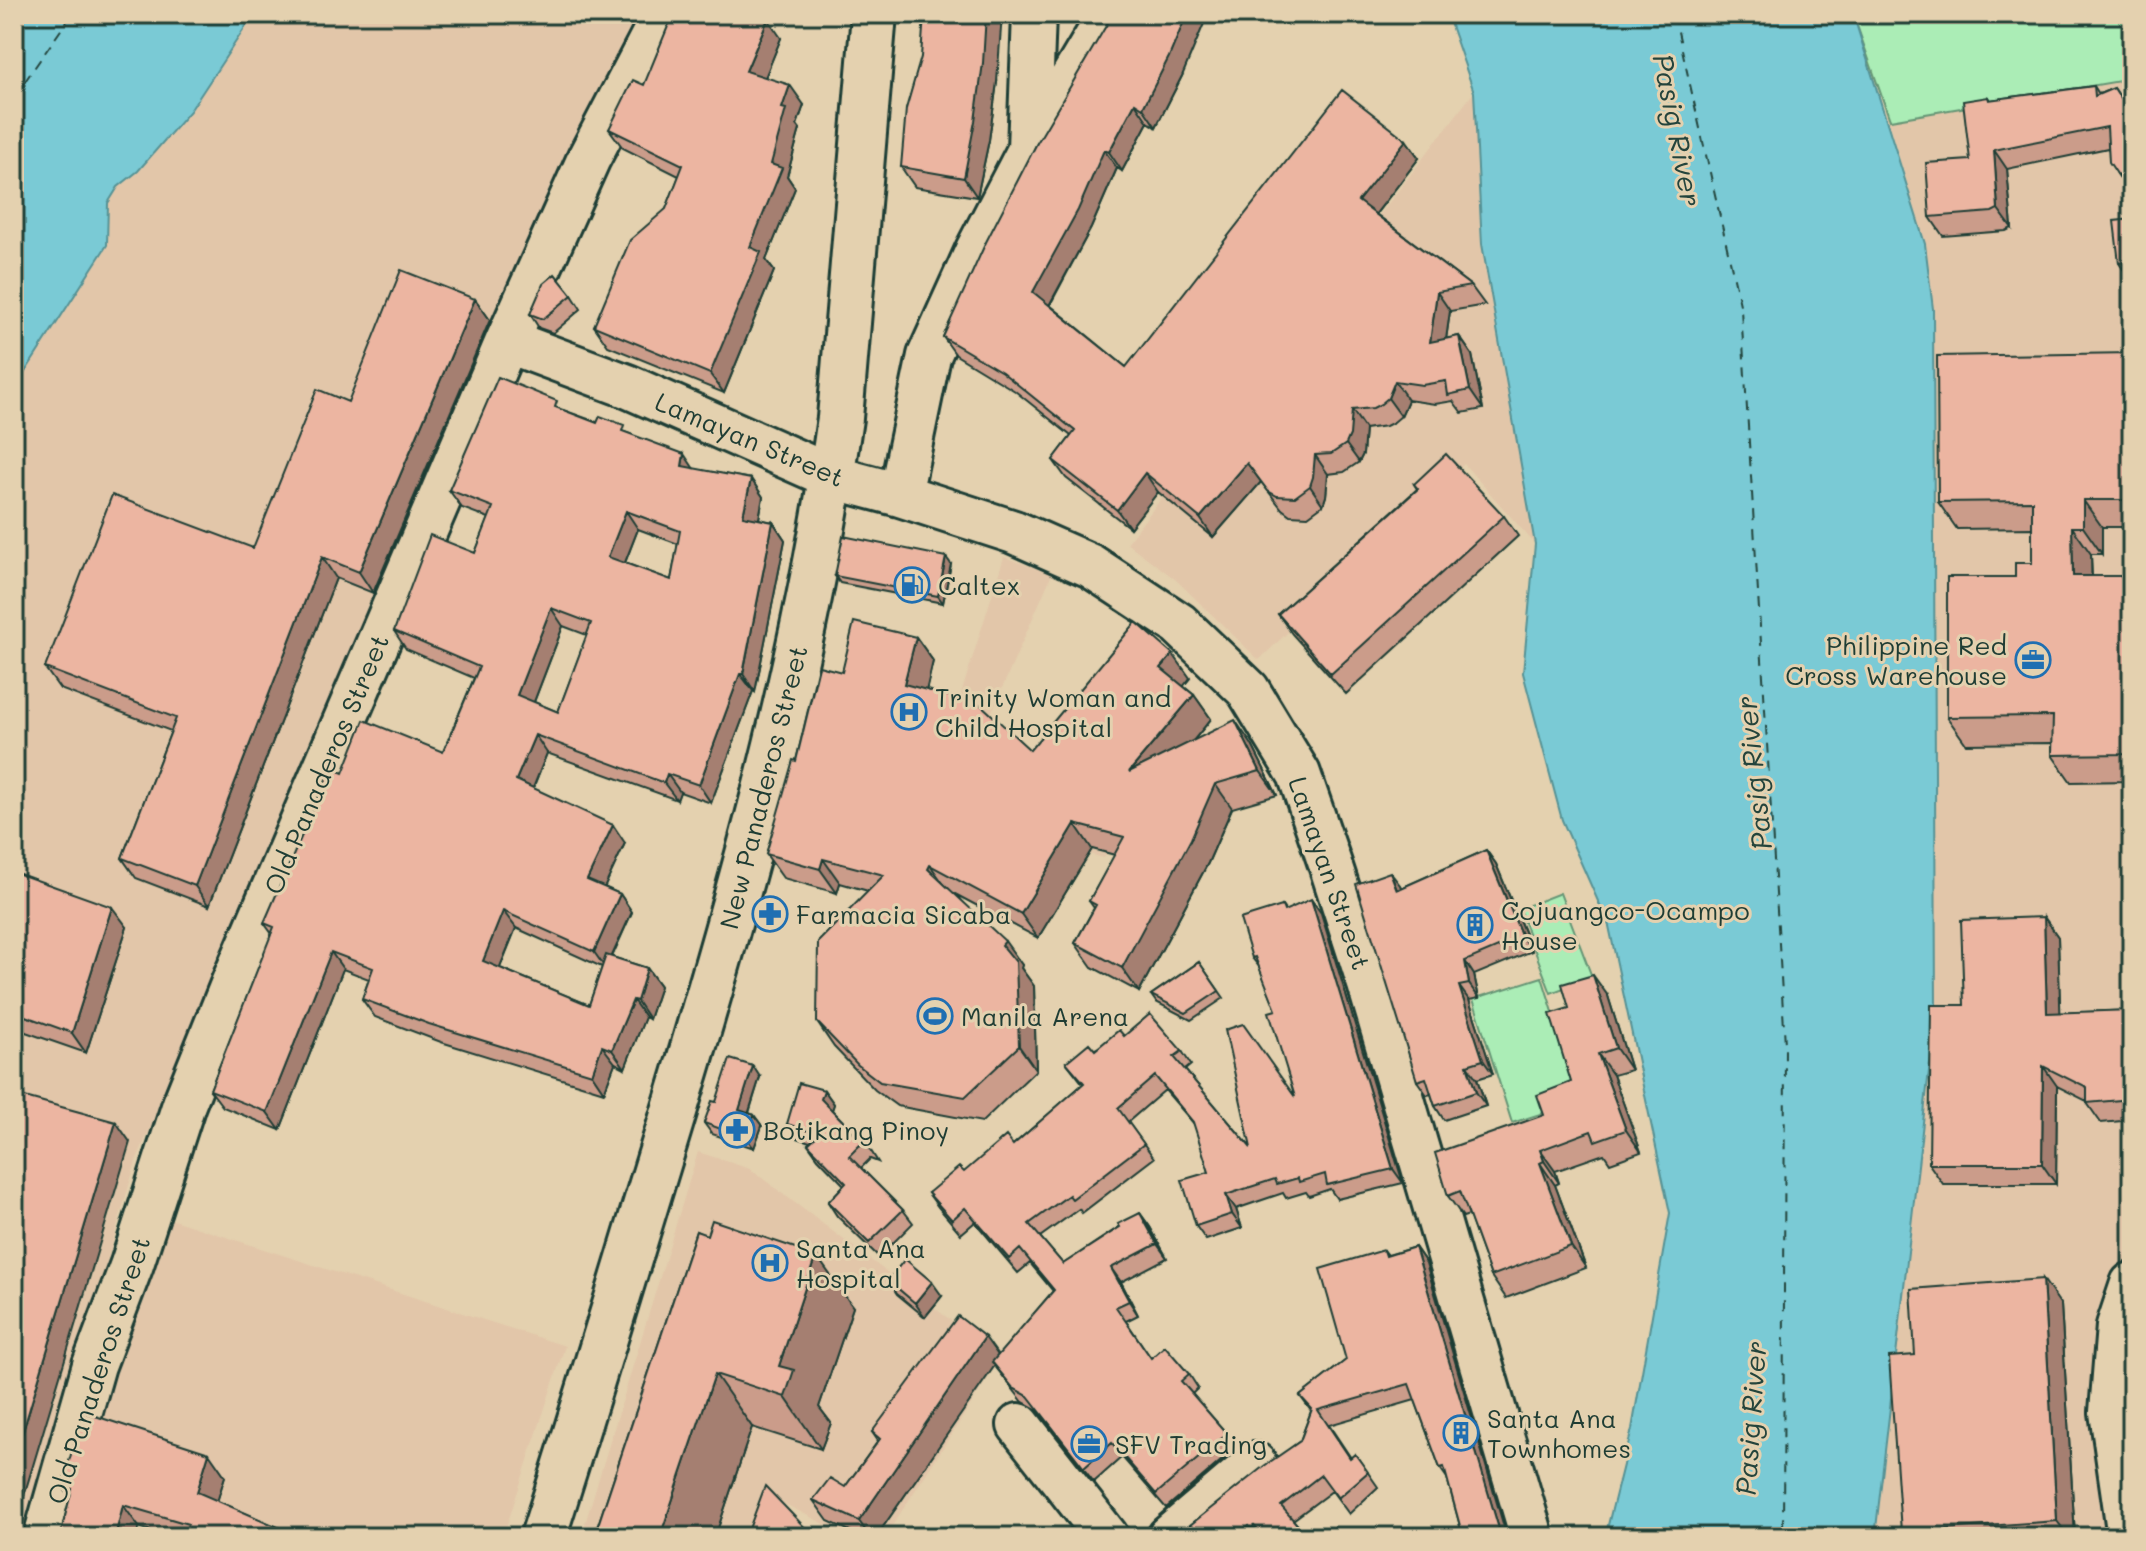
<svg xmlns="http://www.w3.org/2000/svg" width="2146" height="1551" font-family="Mali,sans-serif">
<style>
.built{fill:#e2c6a9}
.green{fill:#abedb6;stroke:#659575;stroke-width:2}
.water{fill:#7acad5;stroke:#569295;stroke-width:2}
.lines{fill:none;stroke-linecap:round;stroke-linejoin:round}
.ferry{stroke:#24443c;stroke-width:2;stroke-dasharray:10 8;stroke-linecap:butt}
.minor-casing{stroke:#1f3d34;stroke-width:48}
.major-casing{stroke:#1f3d34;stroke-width:50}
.minor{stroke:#e4d1af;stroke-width:42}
.major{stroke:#e4d1af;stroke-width:44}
.wall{fill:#cb9c8a;stroke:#1f3d34;stroke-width:2;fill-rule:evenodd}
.shaded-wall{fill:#a57f71;stroke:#1f3d34;stroke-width:2}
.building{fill:#ecb5a1;stroke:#1f3d34;stroke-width:2;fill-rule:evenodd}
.labels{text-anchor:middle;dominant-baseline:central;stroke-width:6;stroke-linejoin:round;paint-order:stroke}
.street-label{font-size:26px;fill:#1f3d34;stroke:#e4d1af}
.poi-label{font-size:26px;fill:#1f3d34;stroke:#e4d1af;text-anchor:start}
.water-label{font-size:28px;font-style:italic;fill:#24443c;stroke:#e4d1af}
</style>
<rect width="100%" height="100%" fill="#e4d1af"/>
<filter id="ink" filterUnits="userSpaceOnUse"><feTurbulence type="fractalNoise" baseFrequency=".0125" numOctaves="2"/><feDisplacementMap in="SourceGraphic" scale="16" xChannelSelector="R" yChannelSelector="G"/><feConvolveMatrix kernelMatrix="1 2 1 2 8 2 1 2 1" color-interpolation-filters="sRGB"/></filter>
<g filter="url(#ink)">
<path class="built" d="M254,14H658L499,315L136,1161L28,1537H14V389L107,245L108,203L118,187L138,171L190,111Z
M2132,14V1258L2114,1316L2122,1537H1875L1936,1010L1933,309L1925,244L1884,108L1887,113Z
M1474,92L1482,244L1535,544L1464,464L1259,660L1175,579L1127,543Z
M1004,557L1052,574L990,716L1121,834L1104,858L812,781L957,707Z
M698,1152L750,1169L1001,1358L885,1537H850L775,1499L760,1537H581Z
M161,1216L565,1346L503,1537H265L213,1515L225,1476L94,1434Z"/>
<path class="green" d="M1853,14H2132V79L1890,120Z
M1560,893L1592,977L1551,993L1519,909Z
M1542,977L1581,1101L1512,1123L1473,999Z"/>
<path class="water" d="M14,14H254L190,111L138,171L118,187L108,203L107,245L14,389Z
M1447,14H1853L1925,244L1933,309L1936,1010L1875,1537H1605L1632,1429L1670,1213L1609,926L1562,820L1523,673L1535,544L1482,244L1474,92Z"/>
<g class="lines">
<path class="ferry" d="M1674,14L1741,309L1785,1044L1783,1537
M14,97L72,14"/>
<defs>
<path id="minor" d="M1029,149L1034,14
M507,341L627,386L832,477L900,495L1014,532L1091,566L1179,624L1248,690L1299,774L1330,864L1369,984L1532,1537
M900,495L929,356L977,250L1029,150L1110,14
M1019,1425L1107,1537
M45,1537L94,1365L132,1264L184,1104L233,982L507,341L589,158L664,14
M1169,1537L1255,1464
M2129,1537L2111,1412L2118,1326L2132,1284"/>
<path id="major" d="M543,1537C582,1416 618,1295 655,1174C731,926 804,675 840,418L874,14"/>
</defs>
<use href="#minor" class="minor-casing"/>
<use href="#major" class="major-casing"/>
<use href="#minor" class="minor"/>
<use href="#major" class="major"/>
</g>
<path class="wall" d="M761,16L781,38L765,77L804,105L797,125L800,129L787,176L795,188L766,260L774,271L724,393L608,346L594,326L666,209L679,176L623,148L609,129L644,85Z
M1182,76L1156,127L1148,122L1122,171L1117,168L1091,228L1050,305L1126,367L1406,140L1419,158L1376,214L1471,286L1485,305L1450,311L1446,339L1459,336L1472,355L1483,409L1462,413L1453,401L1435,404L1408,400L1401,416L1394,422L1386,426L1365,429L1363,454L1359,462L1344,472L1328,474L1326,496L1323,505L1308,516L1290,515L1282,509L1261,482L1213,537L1158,492L1130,528L1066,478L1053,460L1071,436L1015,391L956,355L943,337L1037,143Z
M997,82L989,140L977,197L915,187L901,167Z
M2094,86L2099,94L2114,88L2132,114V194L2130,193L2117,174L2108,148L2007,169L2012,228L2006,231L1943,236L1930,217L1970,160L1988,97L1990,100Z
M2132,219V282L2119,263Z
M572,295L581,309L553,333L539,328L530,314Z
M475,299L490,320L373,593L336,578L209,906L136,878L122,858L171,731L60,689L45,668L253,548L348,402Z
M2132,353V527H2102V554H2091L2092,576H2132V781L2071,782L2052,755V743L1966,744L1947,717L2015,577L2032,563V528L1957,529L1938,502Z
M563,410L630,434L694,469L751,479L763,497L759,519L773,522L785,540L755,692L753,691L711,803L680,792L677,800L547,753L533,788L625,843L604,887L620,894L632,912L612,957L647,968L660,986L649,1019L645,1017L625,1068L615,1063L604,1092L441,1042L375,1017L362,999L369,979L343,969L280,1130L223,1107L210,1090L272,934L264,923L343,773L443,752L474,678L406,649L394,631L475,553L489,518L462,508L449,490ZM638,529L678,544L671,580L625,563ZM563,626L587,635L558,712L534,702ZM516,928L602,967L589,1005L500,968Z
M1414,484L1504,516L1518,536L1346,694L1292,634L1278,614L1417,489Z
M951,564L943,603L840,583L835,576Z
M916,637L933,661L926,690L1030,750L1190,678L1183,686L1194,695L1211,719L1193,741L1252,745L1277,795L1232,808L1208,863L1139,992L1092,967L1075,943L1094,908L1089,901L1115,855L1092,849L1038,938L955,894L1022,965L1021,968L1034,986L1036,1070L982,1122L897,1106L875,1090L834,1047L817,1022L868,891L840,883L837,893L783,878L766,854L796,761L842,672Z
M1486,850L1496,864L1532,951L1474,975L1479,998L1469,1000L1493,1074L1477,1079L1486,1106L1444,1120L1435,1106L1431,1094L1427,1095L1417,1081L1400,885L1401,888Z
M14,872L127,927L86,1053L14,1028Z
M1282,906L1285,910L1321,913L1403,1183L1337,1199L1330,1189L1309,1196L1306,1192L1286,1198L1283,1193L1236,1209L1242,1228L1206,1240L1196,1226L1209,1172L1195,1125L1165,1090L1128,1122L1154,1158L1082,1213L1079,1209L1040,1237L1063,1264L1140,1213L1150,1227L1167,1258L1121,1282L1138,1315L1126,1321L1151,1358L1189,1374L1198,1388L1192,1394L1227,1434L1236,1448L1166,1508L1122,1457L1094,1482L1038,1410L1023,1402L994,1365L876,1537H863L828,1521L813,1500L845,1487L878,1441L872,1432L998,1356L1053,1291L1030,1263L1018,1273L975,1222L961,1234L938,1207L928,1193L1013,1145L1083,1084L1066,1062L1124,1036L1182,1051L1191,1065L1185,1070L1251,1148L1295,1097L1276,1010L1260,968L1252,958Z
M2044,917L2058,937L2060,1013L2132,1010V1120L2101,1123L2087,1103V1101L2057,1086L2056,1184H1943L1929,1164Z
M1199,962L1224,998L1191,1020L1156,1002L1151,995Z
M1608,996L1631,1070L1613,1075L1641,1152L1610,1163L1604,1154L1555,1171L1559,1183L1555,1185L1586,1268L1506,1298L1491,1276L1469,1215L1463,1217L1448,1196L1544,1115L1571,1082Z
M760,1077L749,1113L754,1115L762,1126L754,1148L712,1134L704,1123L716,1102Z
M824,1090L834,1104L832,1110L869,1148L878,1162L870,1159L861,1168L903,1210L913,1223L879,1257L837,1216L828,1202L844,1185L818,1158L808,1144L810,1142L797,1138L787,1124Z
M696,1231L853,1307L819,1407L831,1423L821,1449L752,1427L715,1537H594Z
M1415,1247L1426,1263L1507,1537H1463L1447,1478L1440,1468L1415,1400L1329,1425L1351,1458L1355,1454L1378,1487L1349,1514L1332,1491L1293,1520L1308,1537H1175L1300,1441L1311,1411L1300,1396L1346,1360L1384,1250L1388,1255Z
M888,1280L942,1296L925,1317L897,1294Z
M2061,1305L2075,1537H1904L1901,1532Z
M225,1476L217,1501L301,1537H171L139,1527L136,1537L60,1536L70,1497L62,1486Z"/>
<path class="shaded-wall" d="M986,14H1002L997,82L989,140L977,197L964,178Z
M1187,14H1208L1182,76L1156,127L1143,108Z
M768,19L781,38L760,90L746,71Z
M790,85L804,105L797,125L800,129L787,176L795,188L766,260L774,271L724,393L710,374L750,247L771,164L782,108Z
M1135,103L1148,122L1122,171L1109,152Z
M1406,140L1419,158L1371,220L1358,201Z
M1104,150L1117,168L1091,228L1046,311L1033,292Z
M1994,150L2007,169L2012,228L1998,209Z
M1437,292L1450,311L1443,361L1430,342Z
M475,299L490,320L373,593L359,572Z
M1459,336L1472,355L1483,409L1470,390Z
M1395,381L1408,400L1401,416L1388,398Z
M1352,410L1365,429L1363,454L1359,462L1346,444Z
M684,454L696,472L682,466Z
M1315,455L1328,474L1326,496L1323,505L1310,486Z
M1247,463L1261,482L1213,537L1200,518Z
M1145,473L1158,492L1130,528L1117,510Z
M751,479L763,497L756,534L743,516Z
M2083,500L2102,527V554L2083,527Z
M626,511L638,529L620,575L608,557Z
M773,522L785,540L755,692L743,674Z
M2072,527L2091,554L2092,603L2073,576Z
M322,557L336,578L209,906L195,886Z
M946,557L951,564L943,603L938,596Z
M551,608L563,626L530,712L517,695Z
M916,637L933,661L922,709L904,684Z
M1173,654L1190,678L1178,693L1161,668Z
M740,674L753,691L711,803L699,785Z
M1194,695L1211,719L1147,797L1129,772Z
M2127,715L2132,723V762L2127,754Z
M1235,720L1252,745L1277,795L1260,771Z
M535,735L547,753L529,798L516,780Z
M667,774L680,792L677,800L664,783Z
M1215,784L1232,808L1208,863L1139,992L1122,968Z
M1075,824L1092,849L1038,938L1021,914Z
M613,825L625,843L600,897L587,880Z
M1486,850L1496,864L1532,951L1522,937Z
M823,859L840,883L837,893L820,869Z
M930,865L948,890L928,869Z
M1390,872L1400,885L1407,904L1397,890Z
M620,894L632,912L606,969L594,952Z
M1311,899L1321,913L1403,1183L1393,1169Z
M112,907L127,927L86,1053L72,1033Z
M503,911L516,928L495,979L483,961Z
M2044,917L2058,937L2061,1033L2047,1013Z
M1005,941L1022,965L1021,968L1034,986L1036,1070L1019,1046L1002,945Z
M331,952L343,969L280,1130L267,1112Z
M1465,961L1474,975L1479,998L1469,984Z
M647,968L660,986L649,1019L637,1001Z
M1593,975L1608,996L1631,1070L1616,1048Z
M1459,986L1469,1000L1493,1074L1483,1060Z
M633,1000L645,1017L625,1068L612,1050Z
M602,1046L615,1063L604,1092L592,1074Z
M1598,1054L1613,1075L1641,1152L1626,1130Z
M1467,1065L1477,1079L1486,1106L1476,1092Z
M753,1066L760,1077L746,1121L739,1110Z
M2043,1066L2057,1086L2056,1184L2042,1164Z
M824,1090L834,1104L831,1113L821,1099Z
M754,1115L762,1126L754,1148L746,1138Z
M116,1122L130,1142L14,1529V1461Z
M1540,1150L1555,1171L1559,1183L1544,1161Z
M1540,1163L1555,1185L1586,1268L1571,1246Z
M1226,1195L1236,1209L1242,1228L1232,1214Z
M1140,1213L1150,1227L1167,1258L1157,1244Z
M1415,1247L1426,1263L1507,1537H1503L1499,1529Z
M816,1255L853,1307L819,1407L831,1423L821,1449L785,1397L779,1366Z
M1111,1268L1121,1282L1138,1315L1129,1301Z
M2043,1279L2061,1305L2075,1537H2069L2057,1521Z
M932,1282L942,1296L925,1317L915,1303Z
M985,1337L1000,1358L876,1537H870L859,1521Z
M715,1374L752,1427L715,1537H660Z
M209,1453L225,1476L213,1515L197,1492Z
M123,1505L139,1527L136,1537H115Z"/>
<path class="building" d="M673,14H756L768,19L746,71L790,85L782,108L786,109L771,164L782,168L750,247L761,252L710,374L594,326L630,240L666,209L683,165L609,129L633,80L644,85Z
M924,14H986L983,63L975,121L964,178L901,167L906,109L921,57Z
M1113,14H1187L1169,57L1143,108L1135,103L1109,152L1104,150L1078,210L1033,292L1126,367L1342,90L1406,140L1358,201L1471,286L1437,292L1430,342L1459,336L1470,390L1448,395L1446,381L1422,385L1395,381L1388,398L1381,404L1373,408L1352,410L1350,435L1346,444L1331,454L1315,455L1313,477L1310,486L1295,497L1277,496L1268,491L1247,463L1200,518L1145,473L1117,510L1053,460L1075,431L1002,372L943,337L986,242L1037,143Z
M2094,86L2095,96L2114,88L2132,116V179L2117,174L2109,162L2107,127L1994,150L1998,209L1992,212L1930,217L1926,163L1970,160L1963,101L1988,97L1989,100Z
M2132,219V262L2119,263L2114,221Z
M401,270L475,299L359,572L322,557L195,886L122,858L176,718L45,668L112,495L253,548L317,389L348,402Z
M555,274L572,295L543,319L530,314L543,284Z
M2132,353V500H2083V527H2072L2073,576H2132V715H2127V754L2052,755L2053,716L1947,717V577H2015V563H2032V501L1938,502L1937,356Z
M498,377L557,401L555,407L597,423L600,416L624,425L622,431L684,454L682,466L751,479L743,516L773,522L743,674H740L699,785L667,774L664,783L535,735L516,780L613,825L587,880L620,894L594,952L503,911L483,961L589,1005L606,955L647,968L637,1001L633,1000L612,1050L602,1046L592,1074L429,1024L362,999L373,968L331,952L267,1112L210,1090L274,927L264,923L331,768L343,773L364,720L443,752L479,667L394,631L430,535L475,553L493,507L449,490ZM626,511L680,531L671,580L608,557ZM551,608L591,623L558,712L517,695Z
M1446,454L1504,516L1331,674L1278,614L1418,489L1414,484Z
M843,536L946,557L938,596L835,576Z
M854,622L916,637L904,684L980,704L1030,750L1136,622L1173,654L1161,668L1194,695L1129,772L1235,720L1260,771L1215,784L1191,839L1122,968L1075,943L1096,905L1089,901L1124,837L1075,824L1021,914L930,865L928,869L1005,941L1002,945L1016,962L1019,1046L965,1097L880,1082L858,1065L817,1022L818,942L884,875L823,859L820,869L766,854L793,760L796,761L819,666L842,672Z
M1486,850L1522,937L1465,961L1469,984L1459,986L1483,1060L1467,1065L1476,1092L1435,1106L1426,1078L1417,1081L1356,884L1390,872L1397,890Z
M14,872L112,907L72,1033L14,1012Z
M1311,899L1393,1169L1327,1185L1325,1174L1299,1182L1298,1178L1277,1184L1275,1179L1226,1195L1232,1214L1196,1226L1182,1180L1209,1172L1193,1122L1155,1076L1118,1108L1144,1144L1072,1199L1069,1195L1029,1224L1063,1264L1120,1227L1118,1224L1140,1213L1157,1244L1111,1268L1129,1301L1116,1307L1151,1358L1165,1346L1189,1374L1181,1381L1227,1434L1156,1494L1112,1443L1084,1468L1028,1396L1013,1388L992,1362L1054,1290L1020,1249L1009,1259L965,1208L952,1220L928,1193L959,1167L964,1172L1006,1136L1013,1145L1084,1083L1066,1062L1089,1043L1095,1050L1119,1030L1124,1036L1150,1014L1182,1051L1174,1057L1251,1148L1225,1030L1243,1024L1295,1097L1269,1012L1276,1010L1255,957L1252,958L1240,919L1282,906L1284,911Z
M2044,917L2047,1013L2132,1010V1099L2087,1103V1088L2043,1066L2042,1164H1929L1931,1005H1964L1961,920Z
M1199,962L1219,991L1186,1013L1151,995Z
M1593,975L1616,1048L1598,1054L1626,1130L1595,1141L1591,1131L1540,1150L1544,1161L1540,1163L1571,1246L1491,1276L1460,1191L1448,1196L1435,1153L1544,1115L1537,1095L1571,1082L1550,1014L1569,1008L1562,984Z
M730,1059L753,1066L739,1110L754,1115L746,1138L704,1123L712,1101L716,1102Z
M799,1083L824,1090L821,1099L869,1148L860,1145L849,1156L903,1210L869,1243L828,1202L846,1183L808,1144L819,1134L787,1124Z
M14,1094L116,1122L14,1461Z
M712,1220L816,1255L779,1366L794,1370L785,1397L715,1374L660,1537H594L696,1231L707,1235Z
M1415,1247L1499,1529L1503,1537H1463L1444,1467L1440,1468L1409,1384L1318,1410L1350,1458L1355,1454L1368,1472L1338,1498L1321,1475L1281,1506L1308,1537H1265L1254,1526L1251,1529L1249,1526L1237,1537H1175L1264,1466L1300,1441L1312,1409L1300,1396L1346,1360L1320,1269L1384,1250L1386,1256Z
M905,1259L932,1282L915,1303L888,1280Z
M2043,1279L2057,1521L1901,1532L1889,1357L1915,1355L1911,1289Z
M958,1316L985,1337L859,1521L813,1500L830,1478L845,1487L880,1439L872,1432Z
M2132,1339V1467L2121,1391L2125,1340Z
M83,1412L209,1453L197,1492L301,1537H184L188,1524L123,1505L115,1537L60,1536L72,1489L62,1486Z
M765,1486L814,1537H746Z"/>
</g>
<defs>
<symbol id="fuel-ring" viewBox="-11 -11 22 22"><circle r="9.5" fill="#e4d1af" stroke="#1f6fb2" stroke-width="1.5"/><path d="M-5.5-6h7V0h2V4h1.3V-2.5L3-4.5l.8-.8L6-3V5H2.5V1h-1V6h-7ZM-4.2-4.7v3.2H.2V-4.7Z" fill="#1f6fb2"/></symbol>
<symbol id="office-ring" viewBox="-11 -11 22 22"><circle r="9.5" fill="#e4d1af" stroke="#1f6fb2" stroke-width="1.5"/><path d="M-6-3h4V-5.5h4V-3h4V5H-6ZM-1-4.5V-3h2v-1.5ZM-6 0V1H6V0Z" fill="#1f6fb2"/></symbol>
<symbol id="hospital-ring" viewBox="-11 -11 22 22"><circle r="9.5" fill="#e4d1af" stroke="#1f6fb2" stroke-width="1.5"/><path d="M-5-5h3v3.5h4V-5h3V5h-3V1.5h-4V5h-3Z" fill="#1f6fb2"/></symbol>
<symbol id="pharmacy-ring" viewBox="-11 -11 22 22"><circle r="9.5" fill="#e4d1af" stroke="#1f6fb2" stroke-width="1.5"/><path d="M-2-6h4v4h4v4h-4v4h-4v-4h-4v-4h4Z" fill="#1f6fb2"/></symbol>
<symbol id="building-ring" viewBox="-11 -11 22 22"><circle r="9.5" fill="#e4d1af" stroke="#1f6fb2" stroke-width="1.5"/><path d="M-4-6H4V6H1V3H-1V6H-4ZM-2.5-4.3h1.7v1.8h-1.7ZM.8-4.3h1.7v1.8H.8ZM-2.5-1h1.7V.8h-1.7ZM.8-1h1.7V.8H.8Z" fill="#1f6fb2"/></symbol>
<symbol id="stadium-ring" viewBox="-11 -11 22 22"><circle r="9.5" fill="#e4d1af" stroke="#1f6fb2" stroke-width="1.5"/><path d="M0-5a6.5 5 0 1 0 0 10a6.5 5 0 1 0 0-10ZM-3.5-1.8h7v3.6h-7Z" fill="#1f6fb2"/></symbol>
</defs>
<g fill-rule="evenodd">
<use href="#fuel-ring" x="892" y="565" width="40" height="40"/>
<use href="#office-ring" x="2013" y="640" width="40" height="40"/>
<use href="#hospital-ring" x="889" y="692" width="40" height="40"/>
<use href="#pharmacy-ring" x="750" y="894" width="40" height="40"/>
<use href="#building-ring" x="1455" y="905" width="40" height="40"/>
<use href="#stadium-ring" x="915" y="996" width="40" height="40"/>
<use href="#pharmacy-ring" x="717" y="1110" width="40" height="40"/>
<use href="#hospital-ring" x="750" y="1243" width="40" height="40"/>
<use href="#building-ring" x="1441" y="1413" width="40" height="40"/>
<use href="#office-ring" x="1069" y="1424" width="40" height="40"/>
</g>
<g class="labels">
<g class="street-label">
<text transform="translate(750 439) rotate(23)">Lamayan Street</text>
<text transform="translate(326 764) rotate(-67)">Old Panaderos Street</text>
<text transform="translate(763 787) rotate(-76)">New Panaderos Street</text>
<text transform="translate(1330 873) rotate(71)">Lamayan Street</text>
<text transform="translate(98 1370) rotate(-72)">Old Panaderos Street</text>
</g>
<g class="poi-label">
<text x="938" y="585">Caltex</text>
<text x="2007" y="645" text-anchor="end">Philippine Red<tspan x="2007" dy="30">Cross Warehouse</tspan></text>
<text x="935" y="697">Trinity Woman and<tspan x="935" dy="30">Child Hospital</tspan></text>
<text x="1501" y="910">Cojuangco-Ocampo<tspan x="1501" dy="30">House</tspan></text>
<text x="796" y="914">Farmacia Sicaba</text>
<text x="961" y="1016">Manila Arena</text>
<text x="763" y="1130">Botikang Pinoy</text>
<text x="796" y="1248">Santa Ana<tspan x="796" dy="30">Hospital</tspan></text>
<text x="1487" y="1418">Santa Ana<tspan x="1487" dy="30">Townhomes</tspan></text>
<text x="1115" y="1444">SFV Trading</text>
</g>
<g class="water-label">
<text transform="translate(1678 130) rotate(79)">Pasig River</text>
<text transform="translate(1753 773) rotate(-96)">Pasig River</text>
<text transform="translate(1750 1418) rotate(-86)">Pasig River</text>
</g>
</g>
<rect width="2146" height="1551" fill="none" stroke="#e4d1af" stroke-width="48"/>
<rect x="24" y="24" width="2098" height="1503" fill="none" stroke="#1f3d34" stroke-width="3" filter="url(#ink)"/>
</svg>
